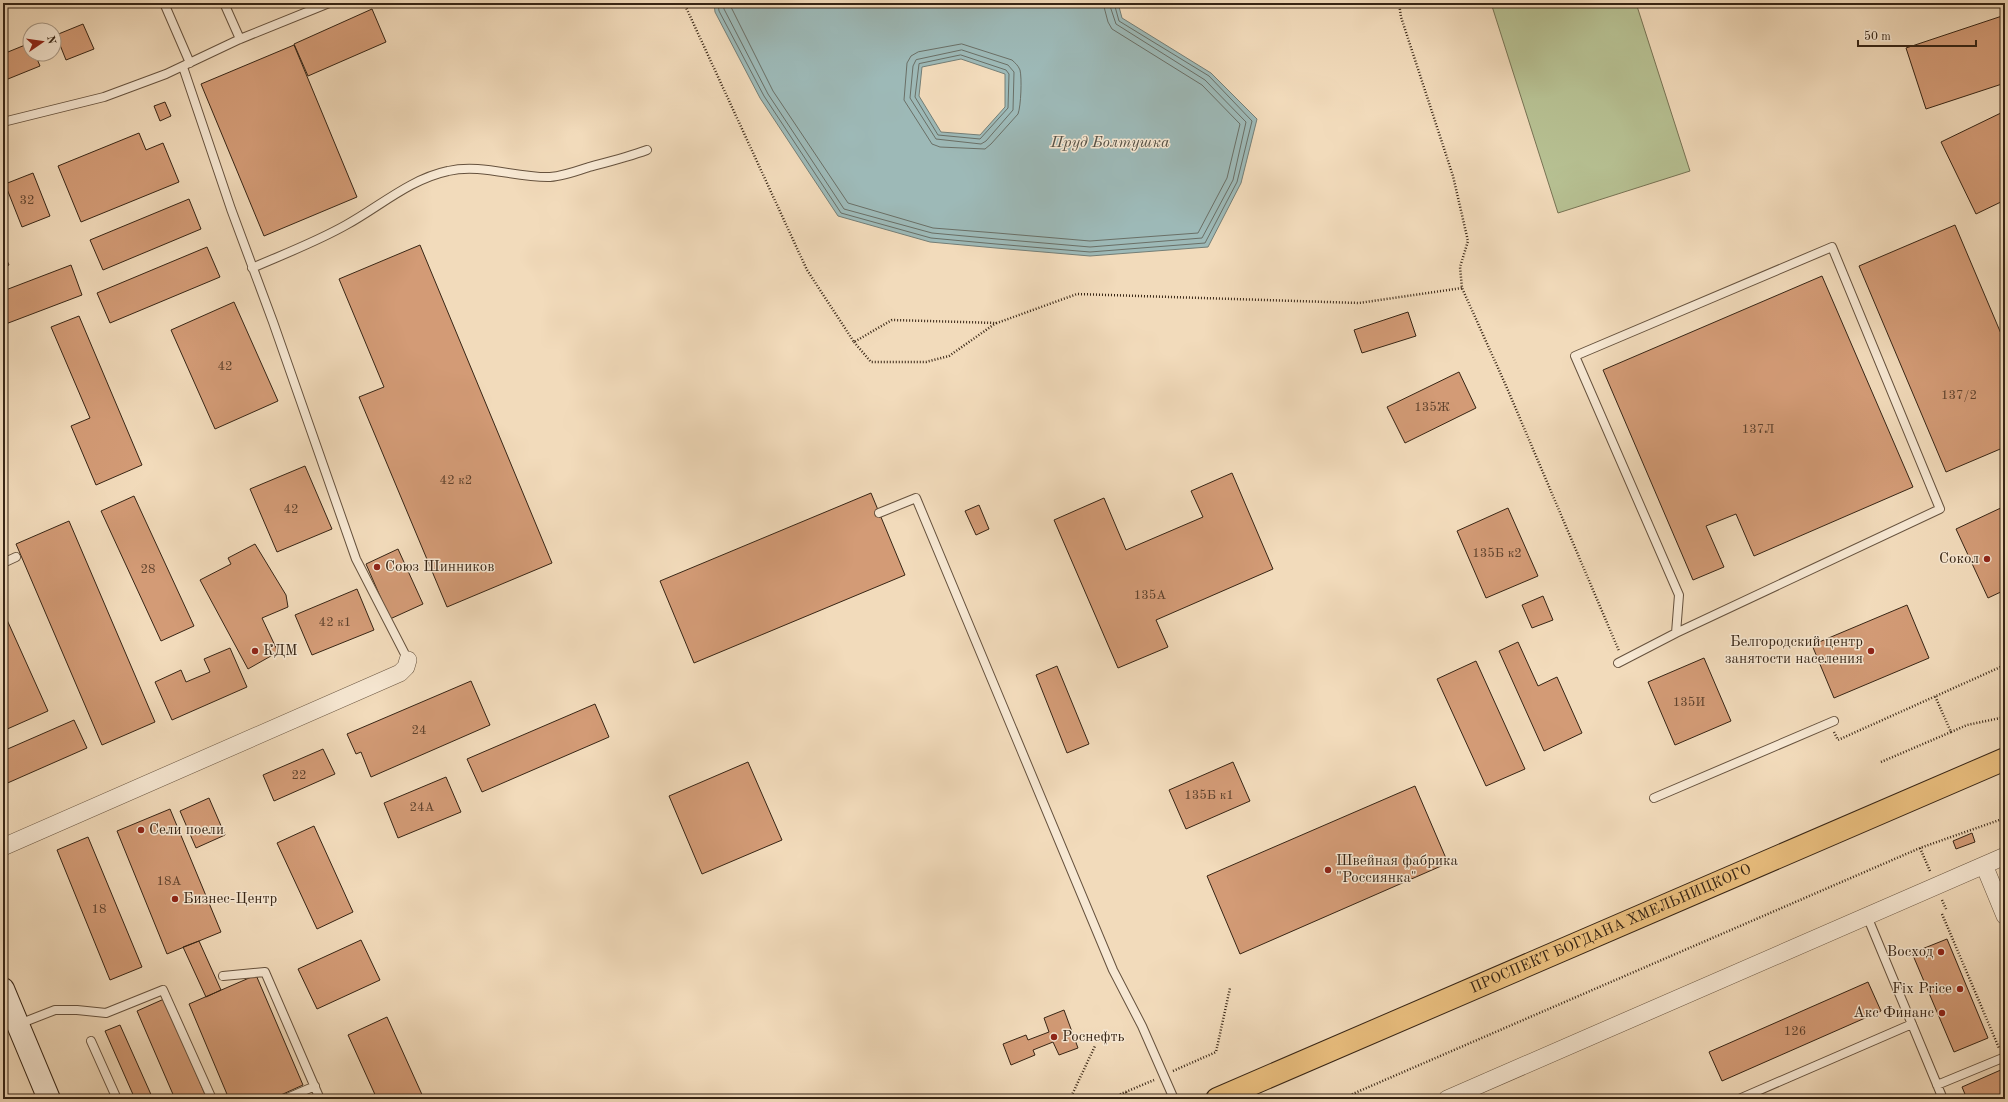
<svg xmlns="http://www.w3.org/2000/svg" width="2008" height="1102" font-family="'Old Standard TT',serif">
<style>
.green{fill:#b7c193;stroke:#777354}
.water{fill:#9db9b7;stroke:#747e76;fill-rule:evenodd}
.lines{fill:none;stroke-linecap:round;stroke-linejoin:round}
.shore{stroke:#6a6f66;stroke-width:1}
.building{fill:#d39b76;stroke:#372515}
.service-casing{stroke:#66523e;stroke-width:10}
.minor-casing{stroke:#66523e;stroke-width:18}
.secondary-casing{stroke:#372515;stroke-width:24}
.primary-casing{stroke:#372515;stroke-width:24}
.path{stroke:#372515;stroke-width:2.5;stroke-dasharray:1 2;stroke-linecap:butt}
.service{stroke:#f7e8d3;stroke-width:8}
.minor{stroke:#f7e8d3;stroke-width:17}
.secondary{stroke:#f7e8d3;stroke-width:22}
.primary{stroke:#e9be7e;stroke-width:22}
.poi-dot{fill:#8f2418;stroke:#f7e8d3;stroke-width:1.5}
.labels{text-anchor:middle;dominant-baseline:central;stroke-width:3;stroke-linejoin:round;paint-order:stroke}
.number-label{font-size:13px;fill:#5e422d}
.poi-label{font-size:15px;fill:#372515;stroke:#f7e8d3;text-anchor:start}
.street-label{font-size:15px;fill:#372515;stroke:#f7e8d3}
.water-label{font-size:16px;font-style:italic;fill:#565146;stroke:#f7e8d3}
</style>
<rect width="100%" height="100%" fill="#f2dbbb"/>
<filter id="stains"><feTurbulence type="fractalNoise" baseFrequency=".005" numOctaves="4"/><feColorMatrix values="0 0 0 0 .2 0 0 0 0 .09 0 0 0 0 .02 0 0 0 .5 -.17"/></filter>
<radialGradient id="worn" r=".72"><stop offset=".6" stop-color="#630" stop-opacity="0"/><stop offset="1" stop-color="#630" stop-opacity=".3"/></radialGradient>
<path class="green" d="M1491,3H1636L1690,171L1558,213Z"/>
<path class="water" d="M714,3H1118L1122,18L1211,73L1257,119L1241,183L1208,247L1090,256L996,248L930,242L838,216L760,98L715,12ZM961,59L1005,74V107L980,135L941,132L919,96L922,67Z"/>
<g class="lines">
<path class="shore" d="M718,3L719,11L764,96L841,213L931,238L996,244L1090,252L1205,243L1237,182L1252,121L1209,76L1119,21L1114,3
M723,3L724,9L768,94L844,209L932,233L997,239L1090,247L1202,238L1233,180L1246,122L1205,80L1116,24L1109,3
M729,3L773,91L848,203L933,228L997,233L1090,241L1198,233L1227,178L1240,124L1202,85L1112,29L1108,22L1103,3
M962,44L1012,60C1015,63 1018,65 1020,70C1022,78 1021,106 1018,114L991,144L985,149L940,147L932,144L904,100L907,63L911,56L918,52Z
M962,50L1008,65L1014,72L1013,110L986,141L981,144L936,139L910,98L913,66L916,60Z
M961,55L1006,70L1009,74L1008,108L980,139L938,135L915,97L919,64Z"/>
</g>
<path class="building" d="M372,9L386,42L308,76L294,44Z
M2005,15V83L1926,109L1906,48Z
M83,24L94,49L66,60L56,35Z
M30,43V54H35L40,66L3,81V54Z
M294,45L357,197L264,236L201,84Z
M165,102L171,116L160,121L154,106Z
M2005,111V200L1976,214L1941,142Z
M139,133L146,150L163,143L179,182L81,222L58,166Z
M33,173L50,216L22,227L5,184Z
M189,199L201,229L103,270L90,240Z
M1955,225L2005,343V447L1946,472L1859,266Z
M420,245L552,563L447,607L359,397L384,387L339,279Z
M207,247L220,277L110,323L97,293Z
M3,252L9,265L3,268Z
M71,265L82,295L3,325V291Z
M1822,276L1913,487L1754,556L1736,514L1706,526L1724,567L1693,580L1603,370Z
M234,302L278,401L215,429L171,330Z
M1408,312L1416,336L1362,353L1354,330Z
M79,316L142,465L96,485L71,426L90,418L51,327Z
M1459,372L1476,408L1405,443L1387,407Z
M305,466L332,529L277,552L250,489Z
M1232,473L1273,569L1156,620L1168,647L1118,668L1054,520L1104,498L1126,550L1203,517L1191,491Z
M871,493L905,575L694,663L660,581Z
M134,496L194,626L161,641L101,511Z
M979,505L989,529L976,535L965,511Z
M2005,506V590L1988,598L1956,529Z
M1508,508L1538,576L1486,598L1457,531Z
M69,521L155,722L102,745L16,544Z
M255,544L286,595L288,607L262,618L278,652L248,669L200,580L231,564L228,558Z
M398,549L423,604L390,619L366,564Z
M357,589L374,630L312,655L295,615Z
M1543,596L1553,620L1532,628L1522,605Z
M1907,605L1929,658L1834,698L1812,645Z
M3,611L48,711L5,730L3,726Z
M1518,642L1538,686L1557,677L1582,733L1544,751L1499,651Z
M230,648L247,687L172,720L155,682L181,670L186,682L210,672L204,659Z
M1704,658L1731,721L1675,745L1648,682Z
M1476,661L1525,769L1486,786L1437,679Z
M1057,666L1089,744L1067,753L1036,675Z
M471,681L490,725L371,777L361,752L356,754L347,734Z
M595,704L609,737L482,792L467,759Z
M74,720L87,748L3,785V751Z
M323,749L335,774L274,801L263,775Z
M748,762L782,840L702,874L669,796Z
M1233,762L1250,801L1186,829L1169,790Z
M446,777L461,812L398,838L384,803Z
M1415,786L1448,863L1240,954L1207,876Z
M209,798L225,835L196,848L180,811Z
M170,809L221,932L167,954L117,831Z
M314,826L353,912L317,929L277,843Z
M1972,833L1975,842L1956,849L1953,841Z
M88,837L142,967L110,980L57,850Z
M1947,939L1988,1038L1954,1052L1912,953Z
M361,940L380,980L317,1009L298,969Z
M199,941L221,990L206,997L183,947Z
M256,975L303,1085L272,1099H229L189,1004Z
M1868,982L1881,1011L1722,1081L1709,1052Z
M164,999L207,1099H175L137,1011Z
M1064,1010L1078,1048L1059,1055L1053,1042L1033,1050L1035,1055L1011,1065L1003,1044L1026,1035L1028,1040L1049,1032L1044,1018Z
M387,1017L424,1099H377L348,1035Z
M120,1025L153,1099H135L105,1031Z
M2003,1069L2005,1074V1099H1967L1962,1087Z"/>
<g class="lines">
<defs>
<path id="service" d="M164,3L190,63
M224,3L240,39
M183,67L231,209L273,322L356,559L408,660
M3,122L104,97L166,74L240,39L329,3
M252,268C284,254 316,242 346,225C379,207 410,179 448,171C481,163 516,178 550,177C563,176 577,171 589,167C608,162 628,157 647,150
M879,513L916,498L1113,970L1142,1026L1174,1099
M3,563L16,557
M1618,663L1676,633L1679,595L1575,356L1832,247L1940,509L1676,633
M1654,798L1834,721
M1867,916L1943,1099
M223,976L265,972L320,1099
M19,1024L55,1010H77L106,1013L163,990L212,1099
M91,1041L117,1099
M1937,1085L2005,1057
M285,1099L315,1086
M1739,1099L1912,1024"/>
<path id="minor" d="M3,847L400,673L406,667L408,660
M1984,865L2005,916
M1447,1099L2005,856"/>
<path id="secondary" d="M3,989L49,1099"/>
<g id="primary">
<path id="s1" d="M1217,1099L2005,759"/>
</g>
</defs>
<use href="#service" class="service-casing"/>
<use href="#minor" class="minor-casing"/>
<use href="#secondary" class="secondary-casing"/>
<use href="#primary" class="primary-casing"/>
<path class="path" d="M684,3L807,270L854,342L892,320L997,323L1077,294L1359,303L1462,288
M1399,3L1401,17L1453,176L1468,241L1460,267L1462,288L1507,388L1619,651
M854,342L871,362H926L949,356L996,323
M1834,732L1838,740L2005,665
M1951,732L1967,725L2005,717
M1881,762L1951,732L1935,696
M1920,848L1930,871
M1942,900L1947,911
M1942,914L1999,1048
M1173,1071L1216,1052L1230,988
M1126,1092L1129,1099
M1070,1099L1095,1046
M1109,1099L1154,1080
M1341,1099L1920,848L2005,818"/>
<use href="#service" class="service"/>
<use href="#minor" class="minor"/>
<use href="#secondary" class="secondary"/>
<use href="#primary" class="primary"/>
</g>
<g class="poi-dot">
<circle cx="1987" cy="559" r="4"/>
<circle cx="377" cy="567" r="4"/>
<circle cx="255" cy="651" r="4"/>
<circle cx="1871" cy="651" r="4"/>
<circle cx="141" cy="830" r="4"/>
<circle cx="1328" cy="870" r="4"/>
<circle cx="175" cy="899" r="4"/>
<circle cx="1941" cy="952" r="4"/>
<circle cx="1960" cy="989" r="4"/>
<circle cx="1942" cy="1013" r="4"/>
<circle cx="1054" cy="1037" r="4"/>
</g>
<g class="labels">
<g class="number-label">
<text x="27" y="200">32</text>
<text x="225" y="366">42</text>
<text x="1959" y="395">137/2</text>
<text x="1432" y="407">135Ж</text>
<text x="1758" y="429">137Л</text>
<text x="456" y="480">42 к2</text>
<text x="291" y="509">42</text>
<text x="1497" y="553">135Б к2</text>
<text x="148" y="569">28</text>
<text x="1150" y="595">135А</text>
<text x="335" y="622">42 к1</text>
<text x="1689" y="702">135И</text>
<text x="419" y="730">24</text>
<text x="299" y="775">22</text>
<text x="1209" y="795">135Б к1</text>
<text x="422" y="807">24А</text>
<text x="169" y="881">18А</text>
<text x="99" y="909">18</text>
<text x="1795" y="1031">126</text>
</g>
<g class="poi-label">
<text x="1979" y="559" text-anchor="end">Сокол</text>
<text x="385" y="567">Союз Шинников</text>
<text x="1863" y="642" text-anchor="end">Белгородский центр<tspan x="1863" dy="17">занятости населения</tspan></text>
<text x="263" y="651">КДМ</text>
<text x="149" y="830">Сели поели</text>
<text x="1336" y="861">Швейная фабрика<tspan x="1336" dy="17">"Россиянка"</tspan></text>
<text x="183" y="899">Бизнес-Центр</text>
<text x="1933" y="952" text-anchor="end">Восход</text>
<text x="1952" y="989" text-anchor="end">Fix Price</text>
<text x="1934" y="1013" text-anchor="end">Акс Финанс</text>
<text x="1062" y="1037">Роснефть</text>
</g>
<g class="street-label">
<text stroke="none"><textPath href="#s1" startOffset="429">ПРОСПЕКТ БОГДАНА ХМЕЛЬНИЦКОГО</textPath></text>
</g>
<g class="water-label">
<text x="1110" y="143">Пруд Болтушка</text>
</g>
</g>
<rect width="2008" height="1102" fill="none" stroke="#f2dbbb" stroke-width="16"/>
<rect x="4" y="4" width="2000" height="1094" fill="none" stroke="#372515" stroke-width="2"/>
<rect x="8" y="8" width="1992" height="1086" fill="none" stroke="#372515"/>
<g transform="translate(42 42) rotate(77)"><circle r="19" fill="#f7e8d3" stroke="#aa9a87"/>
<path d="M0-3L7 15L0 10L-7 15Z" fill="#8f2418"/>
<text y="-6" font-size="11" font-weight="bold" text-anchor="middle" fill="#372515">N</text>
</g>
<path d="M1858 40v6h118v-6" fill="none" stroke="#372515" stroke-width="2"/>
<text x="1864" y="40" font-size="12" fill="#372515" stroke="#f7e8d3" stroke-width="3" paint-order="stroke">50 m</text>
<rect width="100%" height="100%" filter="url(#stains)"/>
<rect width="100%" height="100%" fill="url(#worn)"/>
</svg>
